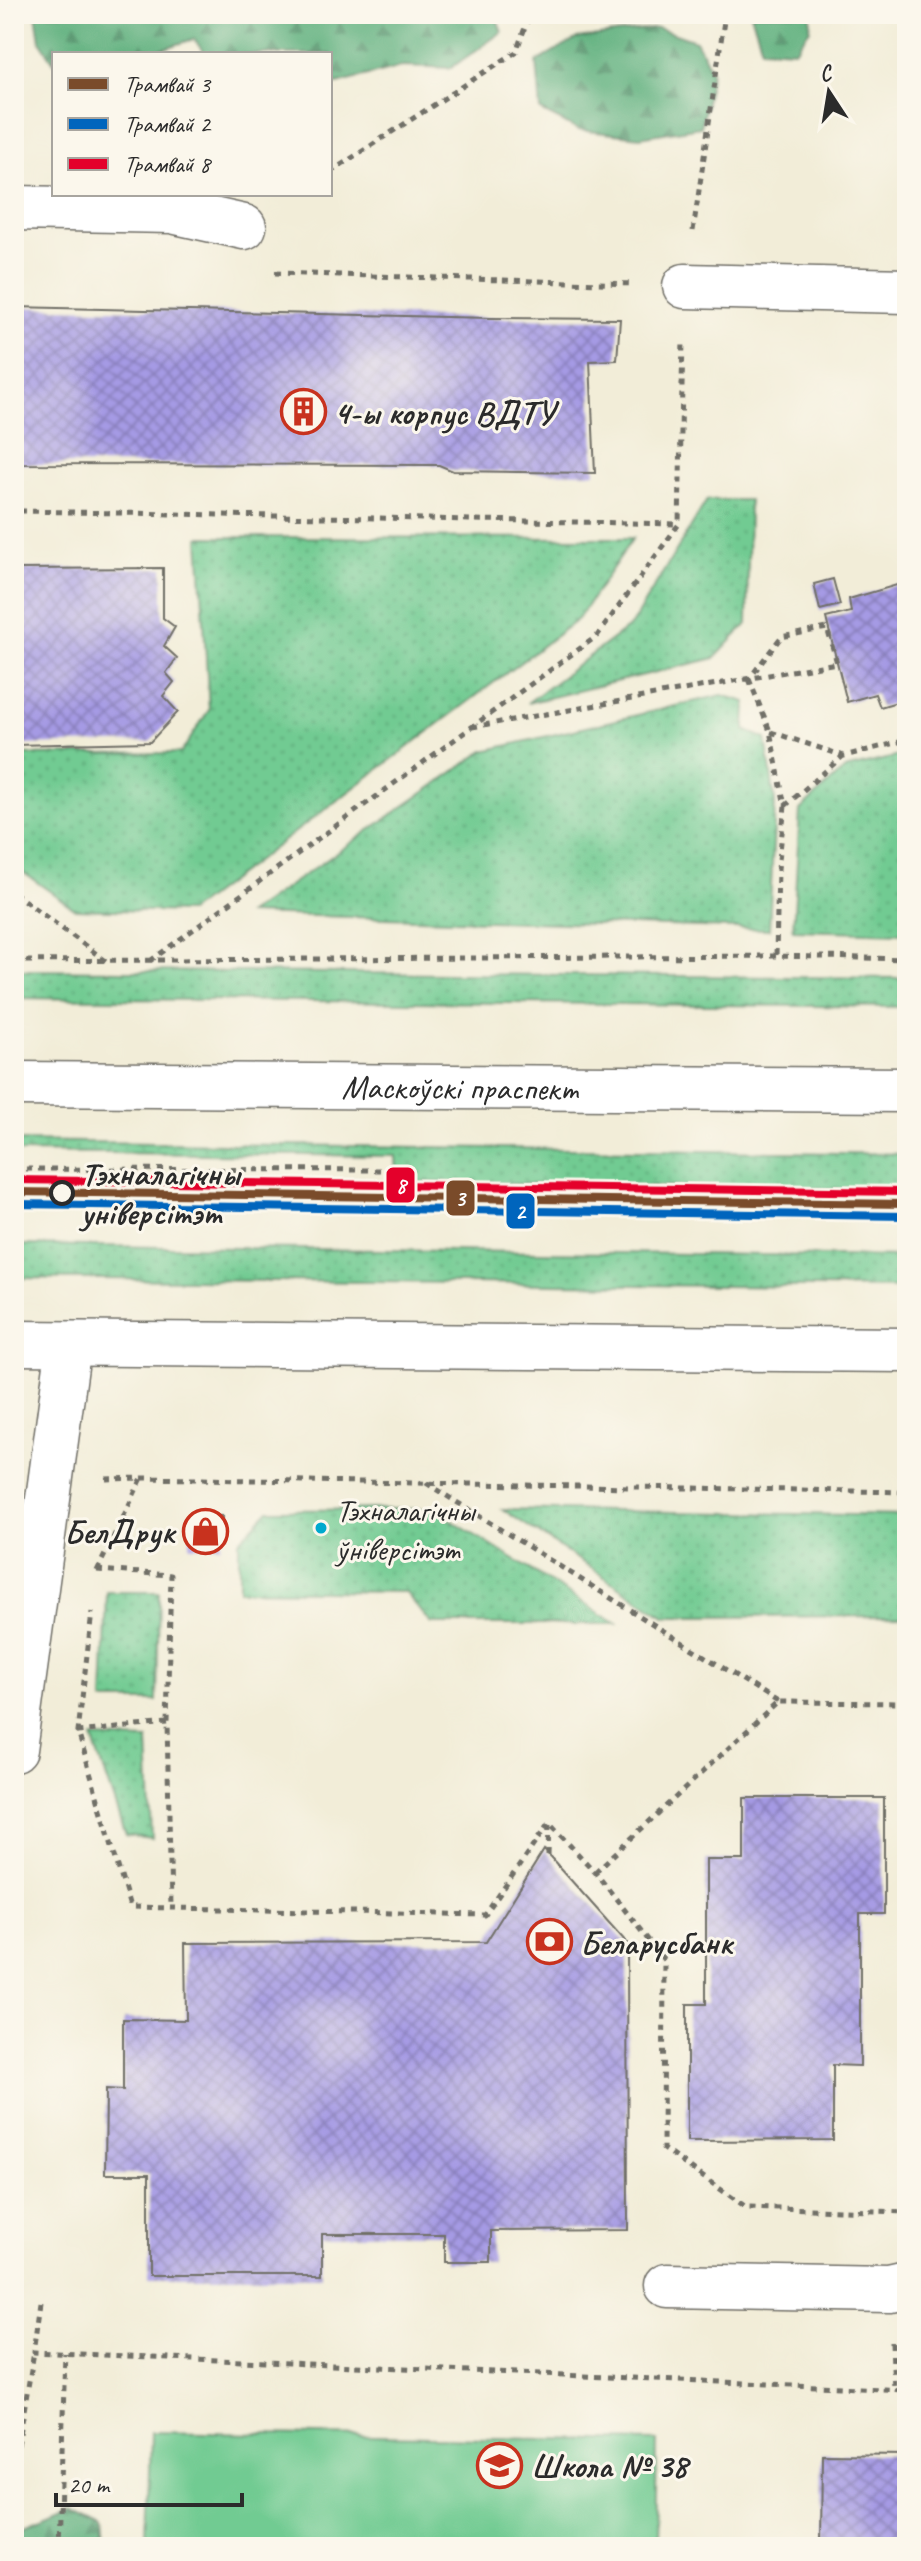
<svg xmlns="http://www.w3.org/2000/svg" width="921" height="2561" font-family="Caveat,sans-serif">
<style>
.grass{fill:url(#grass-dots);stroke:#4e7b5e;stroke-width:2}
.forest{fill:url(#forest-firs);stroke:#446d54;stroke-width:2}
.park{fill:#71cb92;stroke:#4e7b5e;stroke-width:2}
.building{fill:url(#building-cross-hatch)}
.lines{fill:none;stroke-linecap:round;stroke-linejoin:round}
.minor-casing{stroke:#716f68;stroke-width:47}
.major-casing{stroke:#716f68;stroke-width:47}
.path{stroke:#716f68;stroke-width:5;stroke-dasharray:6 6;stroke-linecap:butt}
.minor{stroke:#fff;stroke-width:44}
.major{stroke:#fff;stroke-width:44}
.tram-1-casing{stroke:#fbf7ec;stroke-width:14}
.tram-2-casing{stroke:#fbf7ec;stroke-width:14}
.tram-3-casing{stroke:#fbf7ec;stroke-width:14}
.tram-1{stroke:#7a4b2a;stroke-width:8}
.tram-2{stroke:#0065bd;stroke-width:8}
.tram-3{stroke:#e4002b;stroke-width:8}
.stop-dot{fill:#fbf7ec;stroke:#2b2b2b;stroke-width:4}
.bus-dot{fill:#00a9ce;stroke:#fbf7ec;stroke-width:3}
.labels{text-anchor:middle;dominant-baseline:central;stroke-width:6;stroke-linejoin:round;paint-order:stroke}
.bus-label{font-size:32px;fill:#2b2b2b;stroke:#fbf7ec;text-anchor:start}
.poi-label{font-size:34px;font-weight:bold;fill:#2b2b2b;stroke:#fbf7ec;text-anchor:start}
.street-label{font-size:34px;fill:#2b2b2b;stroke:#fbf7ec}
.stop-label{font-size:34px;font-weight:bold;fill:#2b2b2b;stroke:#fbf7ec;text-anchor:start}
.line-badge{stroke:#fbf7ec;stroke-width:3}
.badge-label{font-size:22px;text-anchor:middle;font-weight:bold;fill:#fff}
</style>
<defs>
<pattern id="grass-dots" width="8" height="8" patternUnits="userSpaceOnUse" patternTransform="scale(2)"><rect width="8" height="8" fill="#71cb92"/><path d="M2 2h.1M6 6h.1" fill="none" stroke="#62ae7e" stroke-width="1.8" stroke-linecap="round"/></pattern>
<pattern id="forest-firs" width="22" height="20" patternUnits="userSpaceOnUse" patternTransform="scale(2)"><rect width="22" height="20" fill="#5caf7c"/><path d="M5 1l3.5 6h-7zM16 11l3.5 6h-7z" fill="#4c8f66"/></pattern>
<pattern id="building-cross-hatch" width="8" height="8" patternUnits="userSpaceOnUse" patternTransform="scale(2)"><rect width="8" height="8" fill="#a59ae4"/><path d="M0 0l8 8M0 8l8-8" fill="none" stroke="#877eb9"/></pattern>
</defs>
<rect width="100%" height="100%" fill="#fbf7ec"/>
<filter id="ink" filterUnits="userSpaceOnUse"><feTurbulence type="fractalNoise" baseFrequency=".0125" numOctaves="2"/><feDisplacementMap in="SourceGraphic" scale="16" xChannelSelector="R" yChannelSelector="G"/><feConvolveMatrix kernelMatrix="1 2 1 2 8 2 1 2 1" color-interpolation-filters="sRGB"/></filter>
<filter id="wash" filterUnits="userSpaceOnUse"><feTurbulence type="fractalNoise" baseFrequency=".006" numOctaves="4" result="noise"/><feDisplacementMap in="SourceGraphic" scale="32" xChannelSelector="R" yChannelSelector="G"/><feGaussianBlur stdDeviation="1.8" result="paint"/><feColorMatrix in="noise" values="0 0 0 0 0 0 0 0 0 0 0 0 0 0 0 0 0 1.4 0 .05"/><feComposite in="paint" operator="in"/></filter>
<g filter="url(#wash)">
<rect width="100%" height="100%" fill="#f2edd8"/>
<path class="grass" d="M707,500H749L747,624L715,658L527,703L631,625Z
M199,537L633,538L578,619L189,912L75,909L14,866V755L181,753L209,710Z
M722,695L746,702L745,730L766,739L775,802L769,929L248,914L484,751Z
M907,754V933L793,930L800,810L845,769Z
M14,970L907,978V1007L14,998Z
M14,1141L907,1154V1190L397,1182L396,1156L14,1152Z
M14,1245L907,1257V1288L14,1278Z
M433,1509L617,1624H432L405,1592L239,1590V1541L269,1510Z
M502,1509L907,1516V1616L665,1617Z
M107,1592H159L157,1701H103Z
M93,1738L148,1740L152,1838L126,1834Z"/>
<path class="forest" d="M36,14H495L502,32L451,68L403,66L330,85V54H205L194,39L159,50L154,54H54V62L40,41Z
M751,14H811L810,29L795,50L762,48Z
M658,28L696,41L712,71L701,127L640,137L578,130L541,111L537,62L577,39Z
M72,2508L103,2523L105,2547H14V2531Z"/>
<path class="park" d="M151,2432L657,2441L655,2547H148Z"/>
<g id="blocks">
<path class="building" d="M14,307L490,318L620,319L617,360L590,361L595,473L453,471L439,465L14,464Z
M163,568V618L175,627L164,646L177,658L166,673L174,682L163,696L178,712L150,742L14,745V569Z
M833,579L840,605L820,610L814,584Z
M907,582V699L880,707L875,694L847,702L826,618L851,612L849,599Z
M190,1515L222,1516L221,1546H190Z
M744,1798H884V1914H860V2066L833,2065V2140L687,2141V2004H706V1860H744Z
M544,1850L627,1943L628,2230L491,2231V2262H444V2234H322V2276H149V2174H105L106,2089L123,2090V2019L186,2020L185,1943L486,1942Z
M822,2454L907,2455V2547H821Z"/>
</g>
</g>
<g filter="url(#ink)">
<use href="#blocks" fill-opacity="0" stroke="#716f68" stroke-width="2"/>
<g class="lines">
<defs>
<path id="minor" d="M14,208L172,211L244,227
M685,286L907,291
M14,1750L69,1344
M667,2286L889,2290L907,2286"/>
<g id="major">
<path id="s1" d="M14,1084L907,1090"/>
<path d="M14,1343L907,1350"/>
</g>
</defs>
<use href="#minor" class="minor-casing"/>
<use href="#major" class="major-casing"/>
<path class="path" d="M330,172L516,52L530,14
M693,231L725,14
M275,273L633,284
M20,511L678,524
M749,679L770,731L785,806L778,869L776,956
M472,727L837,663L827,628L781,637L749,679
M771,732L844,756L907,740
M785,806L843,756
M14,893L106,961
M14,961L776,956L907,959
M150,961L597,636L679,524L683,340
M14,1169L397,1170
M106,1479L142,1478L907,1492
M426,1483L778,1702
M97,1570L171,1575L167,1723L171,1907
M97,1571L142,1478
M167,1723L78,1732L130,1907L485,1915L549,1823L595,1872L664,1960L663,2149L746,2207L907,2212
M77,1731L78,1732L92,1612
M548,1855L549,1824
M595,1872L778,1702L907,1703
M41,2302L34,2352L907,2390
M892,2343L894,2390
M14,2469L34,2352
M59,2547L65,2353"/>
<use href="#minor" class="minor"/>
<use href="#major" class="major"/>
<defs>
<path id="tram-1" d="M14,1192L907,1204"/>
<path id="tram-2" d="M14,1204L907,1216"/>
<path id="tram-3" d="M14,1180L907,1192"/>
</defs>
<use href="#tram-1" class="tram-1-casing"/>
<use href="#tram-2" class="tram-2-casing"/>
<use href="#tram-3" class="tram-3-casing"/>
<use href="#tram-1" class="tram-1"/>
<use href="#tram-2" class="tram-2"/>
<use href="#tram-3" class="tram-3"/>
</g>
</g>
<defs>
<symbol id="building-ring" viewBox="-11 -11 22 22"><circle r="9.5" fill="#fbf7ec" stroke="#c8321e" stroke-width="1.5"/><path d="M-4-6H4V6H1V3H-1V6H-4ZM-2.5-4.3h1.7v1.8h-1.7ZM.8-4.3h1.7v1.8H.8ZM-2.5-1h1.7V.8h-1.7ZM.8-1h1.7V.8H.8Z" fill="#c8321e"/></symbol>
<symbol id="shop-ring" viewBox="-11 -11 22 22"><circle r="9.5" fill="#fbf7ec" stroke="#c8321e" stroke-width="1.5"/><path d="M-5-2.5h2.3a2.7 3.5 0 0 1 5.4 0H5L5.5 6h-11ZM-1.5-2.5h3a1.5 2.3 0 0 0-3 0Z" fill="#c8321e"/></symbol>
<symbol id="bank-ring" viewBox="-11 -11 22 22"><circle r="9.5" fill="#fbf7ec" stroke="#c8321e" stroke-width="1.5"/><path d="M-6-4H6V4H-6ZM0-2.3a2.3 2.3 0 1 0 0 4.6a2.3 2.3 0 1 0 0-4.6Z" fill="#c8321e"/></symbol>
<symbol id="school-ring" viewBox="-11 -11 22 22"><circle r="9.5" fill="#fbf7ec" stroke="#c8321e" stroke-width="1.5"/><path d="M0-5L7-2L0 1L-7-2ZM-4 1L0 2.5L4 1V4Q0 6-4 4Z" fill="#c8321e"/></symbol>
</defs>
<g fill-rule="evenodd">
<use href="#building-ring" x="278" y="386" width="51" height="51"/>
<use href="#shop-ring" x="180" y="1506" width="51" height="51"/>
<use href="#bank-ring" x="524" y="1916" width="51" height="51"/>
<use href="#school-ring" x="474" y="2440" width="51" height="51"/>
</g>
<circle class="stop-dot" cx="62" cy="1193" r="11"/>
<circle class="bus-dot" cx="321" cy="1528" r="7"/>
<g class="labels">
<g class="bus-label">
<text x="336" y="1510">Тэхналагічны<tspan x="336" dy="39">ўніверсітэт</tspan></text>
</g>
<g class="poi-label">
<text x="334" y="412">4-ы корпус ВДТУ</text>
<text x="175" y="1531" text-anchor="end">БелДрук</text>
<text x="580" y="1942">Беларусбанк</text>
<text x="531" y="2465">Школа № 38</text>
</g>
<g class="street-label">
<text stroke="none"><textPath href="#s1" startOffset="446">Маскоўскі праспект</textPath></text>
</g>
<g class="stop-label">
<text x="81" y="1173">Тэхналагічны<tspan x="81" dy="39">універсітэт</tspan></text>
</g>
</g>
<g class="line-badge">
<rect x="385" y="1166" width="31" height="38" rx="8" fill="#e4002b"/>
<rect x="445" y="1179" width="31" height="38" rx="8" fill="#7a4b2a"/>
<rect x="505" y="1192" width="31" height="38" rx="8" fill="#0065bd"/>
</g>
<g class="badge-label">
<text x="401" y="1193">8</text>
<text x="460" y="1206">3</text>
<text x="520" y="1219">2</text>
</g>
<rect width="921" height="2561" fill="none" stroke="#fbf7ec" stroke-width="48"/>
<rect x="52" y="52" width="280" height="144" fill="#fbf7ec" stroke="#a8a59f" stroke-width="2"/>
<rect x="68" y="78" width="40" height="12" fill="#7a4b2a" stroke="#a8a59f" stroke-width="2"/>
<text x="124" y="92" font-size="24" fill="#2b2b2b">Трамвай 3</text>
<rect x="68" y="118" width="40" height="12" fill="#0065bd" stroke="#a8a59f" stroke-width="2"/>
<text x="124" y="132" font-size="24" fill="#2b2b2b">Трамвай 2</text>
<rect x="68" y="158" width="40" height="12" fill="#e4002b" stroke="#a8a59f" stroke-width="2"/>
<text x="124" y="172" font-size="24" fill="#2b2b2b">Трамвай 8</text>
<g transform="translate(829 92) rotate(348)" stroke="#fbf7ec" stroke-width="6" paint-order="stroke">
<path d="M0-6L14 30L0 20L-14 30Z" fill="#2b2b2b"/>
<text y="-12" font-size="22" font-weight="bold" text-anchor="middle" fill="#2b2b2b">С</text>
</g>
<path d="M56 2493v12h186v-12" fill="none" stroke="#2b2b2b" stroke-width="4"/>
<text x="68" y="2493" font-size="24" fill="#2b2b2b" stroke="#fbf7ec" stroke-width="6" paint-order="stroke">20 m</text>
</svg>
